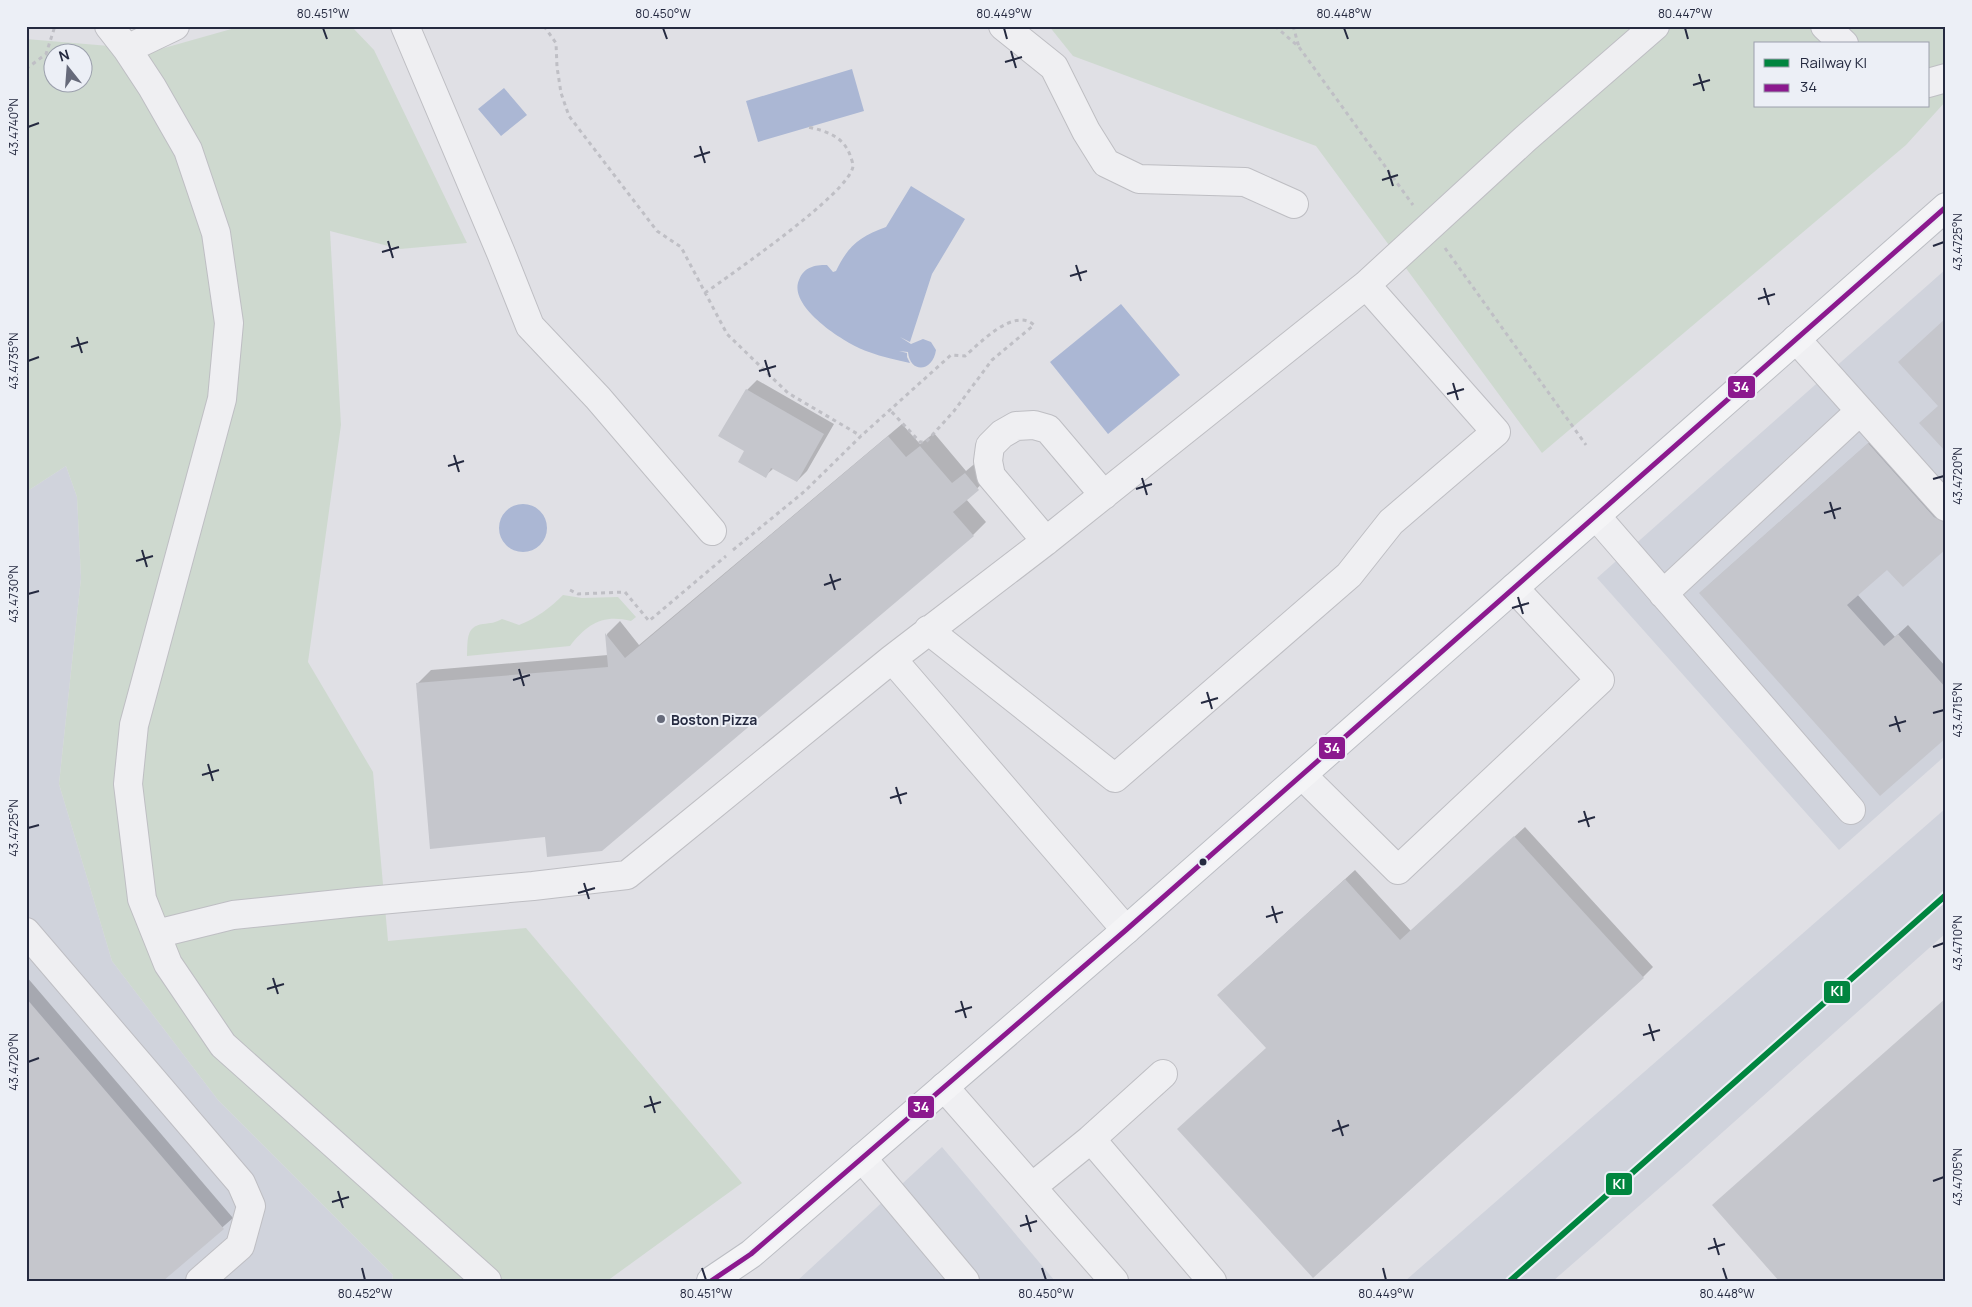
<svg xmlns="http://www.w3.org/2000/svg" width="1972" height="1307" font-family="Manrope,sans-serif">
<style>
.built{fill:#d0d3dc}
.green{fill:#ced9cf;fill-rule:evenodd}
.water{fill:#abb7d4}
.shadow{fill:#0003}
.building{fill:#c5c6cc}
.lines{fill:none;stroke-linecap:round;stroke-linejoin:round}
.minor-casing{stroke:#bebec3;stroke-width:30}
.major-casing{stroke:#bbbdc3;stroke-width:30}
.path{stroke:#bfbfc5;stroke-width:3;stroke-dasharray:4 4;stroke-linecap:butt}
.minor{stroke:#efeff2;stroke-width:28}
.major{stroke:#f4f4f6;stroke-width:28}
.bus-1-casing{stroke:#eceff6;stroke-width:9}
.bus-1{stroke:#8b198e;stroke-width:5}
.rail-1-casing{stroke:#eceff6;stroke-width:10}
.rail-1{stroke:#00853f;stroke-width:6}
.ticks{fill:none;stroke:#252a40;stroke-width:2}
.poi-dot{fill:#666a7a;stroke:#eceff6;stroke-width:2}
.bus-dot{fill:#252a40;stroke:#eceff6;stroke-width:2}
.labels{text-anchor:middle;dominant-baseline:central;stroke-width:4;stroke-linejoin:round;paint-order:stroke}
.poi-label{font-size:14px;font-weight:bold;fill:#252a40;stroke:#eceff6;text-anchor:start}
.line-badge{stroke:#eceff6;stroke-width:2}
.badge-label{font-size:14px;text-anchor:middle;font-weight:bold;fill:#fff}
.neatline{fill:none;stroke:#252a40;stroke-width:2}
.ticks-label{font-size:12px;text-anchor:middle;fill:#252a40}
</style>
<rect width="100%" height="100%" fill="#e0e0e5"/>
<path class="built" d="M1946,269V755L1839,850L1597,578Z
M66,466L77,497L81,578L59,784L112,961L218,1100L393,1275L392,1281H26V492Z
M1946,808V933L1687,1164L1553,1281H1405Z
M942,1147L1055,1281H797Z"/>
<path class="green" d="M242,26L353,28L374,50L467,243L400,249L330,231L341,425L308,662L373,772L388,941L526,928L742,1183L607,1281H392L393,1275L218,1100L112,961L59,784L81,578L77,497L66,466L26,492V39L157,50ZM52,52H82V82H52Z
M1049,26H1946V101L1906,145L1542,453L1316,146L1073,56ZM1756,44H1928V106H1756Z
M563,595L582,598L618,597L636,617L631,621C603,614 587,624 570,646L467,656C468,642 465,626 483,624C491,623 495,623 502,619L519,625C537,618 550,608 563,595Z"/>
<path class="water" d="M852,69L864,111L758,142L746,101Z
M504,88L527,115L501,136L478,109Z
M911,186L965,219L932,274L910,342L900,337L911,344L923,339L931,342L936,350C933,372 910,374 908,352L899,351L907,353V357L910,363C897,360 882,357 869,352C847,345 787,307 799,280C804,267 814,265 827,265L833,272L836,271C848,246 860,236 886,227Z
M1121,304L1180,375L1108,434L1050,362Z
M499 528a24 24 0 1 1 48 0a24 24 0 1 1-48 0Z"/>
<path class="shadow" d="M757,380L834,424L807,471L797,481L774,468L765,476L746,451L747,390Z
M902,424L920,444L934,433L966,471L979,460L991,475L966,499L986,522L973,535L547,835L417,684L431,670L608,655L607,634L620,621L639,645Z
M1879,434L1946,508V548L1887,568L1857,594L1895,637L1908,625L1946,667V736L1711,583Z
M1525,827L1653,967L1643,977L1268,1048L1229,985L1355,870L1411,931Z
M26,976L233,1218L161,1281H26Z"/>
<path class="building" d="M1946,318V452L1919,423L1938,406L1898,362Z
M746,389L824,434L797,482L771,468L766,478L738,462L744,451L718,436Z
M888,436L906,457L920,446L952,483L965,473L979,490L953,512L974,536L602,851L547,857L545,837L430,849L416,683L608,667L605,633L625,658Z
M1868,443L1934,517L1946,523V549L1903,587L1887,570L1847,605L1884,646L1898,634L1946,688V738L1880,796L1699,593Z
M1514,836L1644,978L1313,1278L1177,1129L1266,1048L1217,995L1345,879L1400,940Z
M26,998L224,1229L163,1281H26Z
M1946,998V1281H1779L1712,1205Z"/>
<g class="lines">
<defs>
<path id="minor" d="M109,26L127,49L152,87L188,150L216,233L229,323L222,399L134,725L128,784L142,899L168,964L223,1045L487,1281
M405,26L501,253L530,326L598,398L712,531
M1003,26L1054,67L1086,131L1106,163L1139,179L1245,182L1294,204
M1825,26L1844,44
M127,49L175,26
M1928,83L1946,78
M1796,339L1946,507
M1596,516L1851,810
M1046,541L991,476L988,461L990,446L1002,434L1016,426L1034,425L1048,429L1104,495
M1663,594L1860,411
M928,630L1115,778L1349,575L1391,522L1496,432L1366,285
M892,659L1126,930
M1302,775L1398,870L1600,680L1514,588
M26,932L241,1183L251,1206L240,1246L200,1281
M156,934L233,915L358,902L533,886L627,875L892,659L1046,541L1366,285L1525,139L1655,26
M1163,1074L1091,1139L1212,1281
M944,1087L1114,1281
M862,1158L965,1281
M1032,1187L1091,1139"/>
<path id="major" d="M711,1281L751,1254L1126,930L1946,207"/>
</defs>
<use href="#minor" class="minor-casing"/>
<use href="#major" class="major-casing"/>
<path class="path" d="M544,26L556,43L557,67L561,93L569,116L657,231L681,247L727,334L788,393L861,436
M1275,26L1299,47L1413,205
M1293,26L1299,47
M26,69L46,54L55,26
M1445,248L1586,445
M705,293C731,274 850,193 853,166C853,163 851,158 850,155C843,136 826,131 808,127
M733,550L805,491L861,436L951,355L965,356C980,343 1014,307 1034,325L992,360L954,411L926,442H920L890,410
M570,590L578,594L625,592L649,621L726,556"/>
<use href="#minor" class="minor"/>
<use href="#major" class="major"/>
<defs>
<path id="bus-1" d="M711,1281L751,1254L1126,930L1946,207"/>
</defs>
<use href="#bus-1" class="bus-1-casing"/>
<use href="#bus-1" class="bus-1"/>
<defs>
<path id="rail-1" d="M1510,1281L1946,895"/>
</defs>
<use href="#rail-1" class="rail-1-casing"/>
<use href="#rail-1" class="rail-1"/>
</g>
<path class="ticks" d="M323,28L327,39M663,28L667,39M1004,28L1007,39M1344,28L1348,39M1685,28L1688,39M1011,51L1016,68M1005,62L1022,57M1699,74L1704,91M1693,85L1710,80M28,127L39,123M700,146L705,163M694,157L710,152M1388,170L1393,186M1382,180L1398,175M388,241L393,258M1933,246L1944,242M382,252L399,247M1076,265L1081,281M1070,276L1087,271M1764,288L1769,305M1758,299L1775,294M77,337L82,353M71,347L88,342M765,360L770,377M28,361L39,357M759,371L776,366M1453,383L1458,400M1447,394L1464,389M454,455L459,472M448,466L464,461M1142,478L1147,495M1933,479L1944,476M1136,489L1152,484M1830,502L1835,519M1824,513L1841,508M142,550L147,567M136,561L153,556M830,574L835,590M824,585L841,579M28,594L39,591M1518,597L1523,614M1512,608L1529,603M519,669L524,686M513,680L530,675M1207,692L1212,709M1201,703L1218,698M1933,713L1944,710M1895,716L1900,732M1889,726L1906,721M208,764L213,781M202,775L219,770M896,787L901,804M890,798L907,793M1584,811L1589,827M1578,822L1595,817M28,828L39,825M584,883L589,899M578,893L595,888M1272,906L1277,923M1266,917L1283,912M1933,947L1944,943M273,978L278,994M267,989L284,984M961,1001L966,1018M955,1012L972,1007M1649,1024L1654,1041M1643,1035L1660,1030M28,1062L39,1058M650,1096L655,1113M644,1107L661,1102M1338,1120L1343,1136M1332,1131L1349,1125M1933,1181L1944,1177M338,1191L343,1208M332,1202L349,1197M1026,1215L1031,1232M1020,1226L1037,1221M1714,1238L1719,1255M1708,1249L1725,1244M362,1268L365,1280M702,1268L706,1280M1042,1268L1046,1280M1383,1268L1386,1280M1723,1268L1727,1280"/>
<circle class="poi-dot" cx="661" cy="719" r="5"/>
<circle class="bus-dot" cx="1203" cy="862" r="4.5"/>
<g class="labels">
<g class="poi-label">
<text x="671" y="719">Boston Pizza</text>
</g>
</g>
<g class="line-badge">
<rect x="1727" y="375" width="29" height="24" rx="5" fill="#8b198e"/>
<rect x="1318" y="736" width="28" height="24" rx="5" fill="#8b198e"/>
<rect x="1823" y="980" width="28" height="24" rx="5" fill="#00853f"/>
<rect x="907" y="1095" width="28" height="24" rx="5" fill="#8b198e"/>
<rect x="1605" y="1172" width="28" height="24" rx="5" fill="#00853f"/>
</g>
<g class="badge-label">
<text x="1741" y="392">34</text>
<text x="1332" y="753">34</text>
<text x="1837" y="996">KI</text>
<text x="921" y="1112">34</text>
<text x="1619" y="1189">KI</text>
</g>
<rect width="1972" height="1307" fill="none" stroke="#eceff6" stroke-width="55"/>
<rect x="1754" y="42" width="175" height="65" fill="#eceff6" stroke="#9ca0ad"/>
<rect x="1764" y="59" width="25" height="8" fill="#00853f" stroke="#9ca0ad"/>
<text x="1800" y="68" font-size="15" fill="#252a40">Railway KI</text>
<rect x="1764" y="84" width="25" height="8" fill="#8b198e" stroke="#9ca0ad"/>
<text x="1800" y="92" font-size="15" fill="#252a40">34</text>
<g transform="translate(68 68) rotate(343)"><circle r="24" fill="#eceff6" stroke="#9ca0ad"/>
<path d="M0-4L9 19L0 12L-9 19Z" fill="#666a7a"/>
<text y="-8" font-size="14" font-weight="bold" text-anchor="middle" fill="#252a40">N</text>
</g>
<rect x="28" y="28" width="1916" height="1252" class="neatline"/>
<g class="ticks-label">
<text x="323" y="18">80.451°W</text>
<text x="663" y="18">80.450°W</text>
<text x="1004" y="18">80.449°W</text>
<text x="1344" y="18">80.448°W</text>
<text x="1685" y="18">80.447°W</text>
<text transform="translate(14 127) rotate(-90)" y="4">43.4740°N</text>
<text transform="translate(1958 242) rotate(-90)" y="4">43.4725°N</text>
<text transform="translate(14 361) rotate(-90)" y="4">43.4735°N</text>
<text transform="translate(1958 476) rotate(-90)" y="4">43.4720°N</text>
<text transform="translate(14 594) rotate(-90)" y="4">43.4730°N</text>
<text transform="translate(1958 710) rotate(-90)" y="4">43.4715°N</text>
<text transform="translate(14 828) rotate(-90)" y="4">43.4725°N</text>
<text transform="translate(1958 943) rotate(-90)" y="4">43.4710°N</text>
<text transform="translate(14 1062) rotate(-90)" y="4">43.4720°N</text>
<text transform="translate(1958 1177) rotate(-90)" y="4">43.4705°N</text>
<text x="365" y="1298">80.452°W</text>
<text x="706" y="1298">80.451°W</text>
<text x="1046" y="1298">80.450°W</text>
<text x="1386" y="1298">80.449°W</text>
<text x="1727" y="1298">80.448°W</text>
</g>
</svg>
